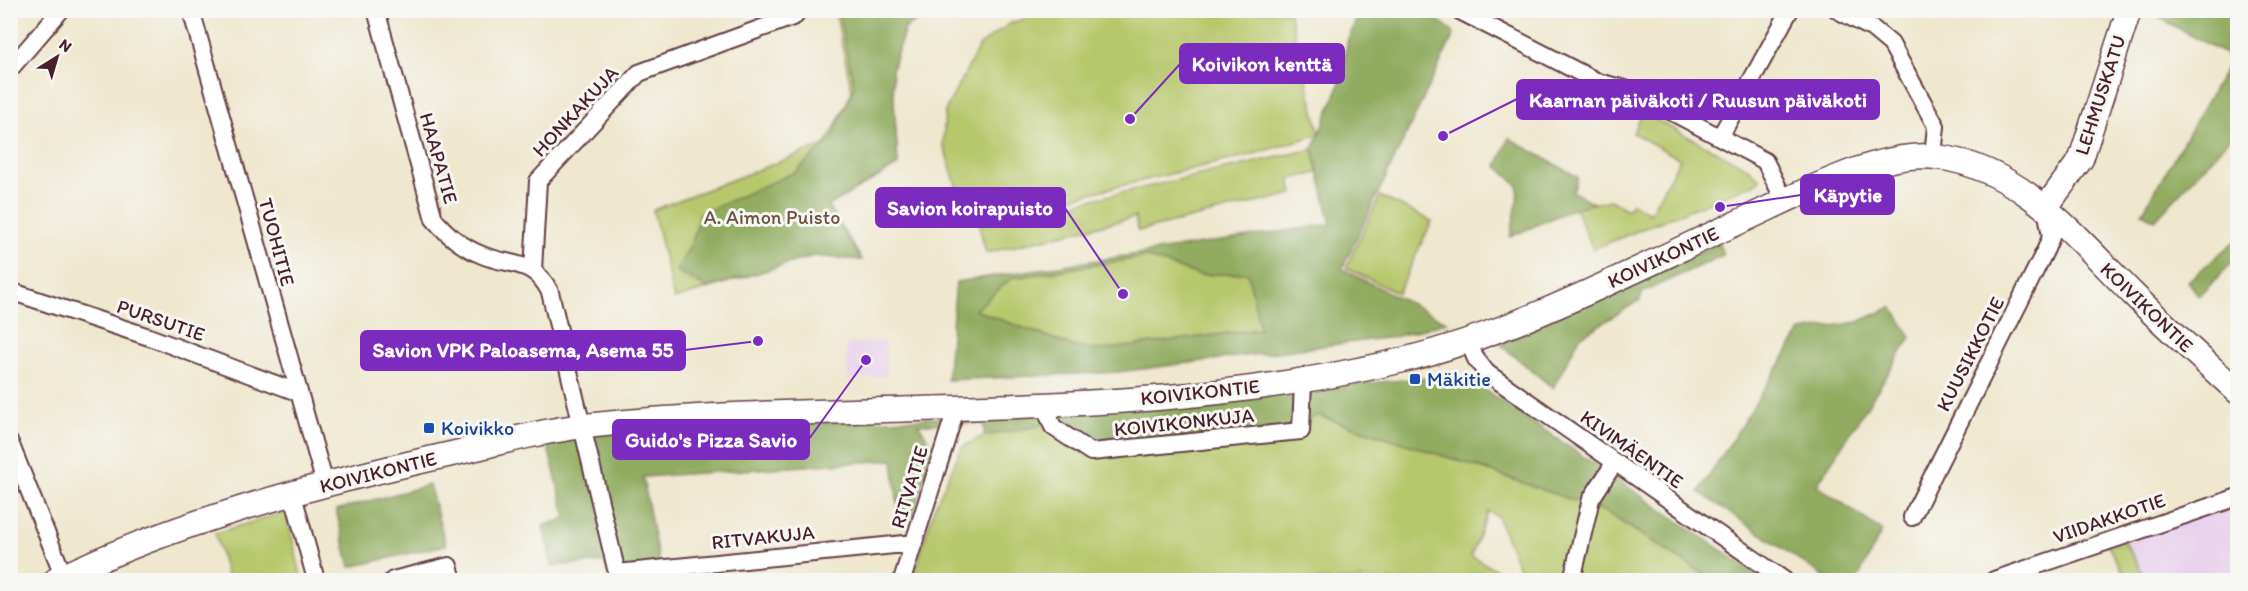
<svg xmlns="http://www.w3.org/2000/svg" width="2248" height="591" font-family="Itim,sans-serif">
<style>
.built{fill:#e9d2ed}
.green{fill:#b7c86c;stroke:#80744c;stroke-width:1.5}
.forest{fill:#91ac60;stroke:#6e6646;stroke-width:1.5;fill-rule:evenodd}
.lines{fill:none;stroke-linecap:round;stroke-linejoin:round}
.street-casing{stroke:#633d43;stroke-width:20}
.secondary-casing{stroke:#633d43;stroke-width:27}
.street{stroke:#fff;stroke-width:16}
.secondary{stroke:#fff;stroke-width:24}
.transit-dot{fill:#1a4fb4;stroke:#f6f6f2;stroke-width:2}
.labels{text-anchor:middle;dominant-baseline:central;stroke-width:6;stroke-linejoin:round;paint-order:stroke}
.street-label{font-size:20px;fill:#4a1f2b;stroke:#f6f6f2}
.park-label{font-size:20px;fill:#6b523e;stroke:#f6f6f2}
.transit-label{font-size:20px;fill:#164399;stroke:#f6f6f2;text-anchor:start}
.leader{fill:none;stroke:#7b2cbf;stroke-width:2}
.callout-dot{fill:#7b2cbf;stroke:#f6f6f2;stroke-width:2}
.callout{fill:#7b2cbf;stroke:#7b2cbf;stroke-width:2}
.callout-label{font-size:21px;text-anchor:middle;font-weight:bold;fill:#fff}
</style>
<rect width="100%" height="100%" fill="#f6f6f2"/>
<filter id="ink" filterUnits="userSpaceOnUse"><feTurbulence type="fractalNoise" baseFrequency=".0167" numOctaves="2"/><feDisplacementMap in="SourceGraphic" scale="12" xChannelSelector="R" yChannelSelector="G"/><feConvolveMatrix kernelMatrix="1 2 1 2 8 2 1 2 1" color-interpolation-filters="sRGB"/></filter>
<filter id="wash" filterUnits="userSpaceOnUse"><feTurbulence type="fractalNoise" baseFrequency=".008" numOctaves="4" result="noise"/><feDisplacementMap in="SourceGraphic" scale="24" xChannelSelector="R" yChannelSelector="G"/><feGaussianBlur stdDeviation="1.35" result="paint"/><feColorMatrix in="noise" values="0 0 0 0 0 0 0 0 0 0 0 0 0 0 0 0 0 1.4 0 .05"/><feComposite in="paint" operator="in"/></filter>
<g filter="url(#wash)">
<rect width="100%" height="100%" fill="#efe7ce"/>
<path class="built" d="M885,341L887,376L848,379L846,344Z
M2237,505V580H2147L2125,541Z"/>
<path class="green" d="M1056,10L1289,11L1320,134L1250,155L968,222L943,144L945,111L980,45L1011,23Z
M835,11H934L905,28L892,69L898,165L828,206L862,260L813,256L674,299L653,210L826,144L852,92Z
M1643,113L1748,168L1760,179L1758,182L1593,249L1575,208L1610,200L1628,210L1632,203L1650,213L1680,159L1633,133Z
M1313,149L1318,173L1290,179L1293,194L1138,231L1135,217L986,253L979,225Z
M1380,196L1432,221L1398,293L1346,268Z
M1145,257L1199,275L1248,273L1260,329L1101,350L1075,347L974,310L1012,278Z
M1316,415L1475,466L1606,512L1713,580H1537L1520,571L1497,516L1488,511L1471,556L1514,580H913L934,508L962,447L984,436L1043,425L1293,428Z
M286,512L302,580H228L215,533Z
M2124,541L2147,580H2127L2108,546Z"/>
<path class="forest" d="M838,11H934L905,28L892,69L898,165L828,206L862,260L813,256L707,288L676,271L692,242L700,214L795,172L832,139L854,86Z
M1360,11C1392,10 1432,6 1454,34L1342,269L1447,322L1394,337L1118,372L947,380L956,282L1331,224L1313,149L1339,86L1348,39ZM1145,257L1199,275L1248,273L1260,329L1101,350L1075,347L975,310L1012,278Z
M2147,11H2238L2237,131L2155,220L2142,213L2232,58Z
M1509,138L1578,177L1573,192L1594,203L1575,208L1510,237L1517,204L1518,186L1497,166Z
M2237,239V258L2199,296L2188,281Z
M1719,243L1723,255L1643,292L1640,300L1580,337L1553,388L1501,345L1547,320Z
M1892,307L1911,337L1817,485L1882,531L1857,580H1829L1699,492L1801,331L1858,322Z
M1450,376L1475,383L1765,580H1713L1606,512L1475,466L1317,415L1293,428L1092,443L1043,425L984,436V423L918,424L934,448L913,515L899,518L893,460L643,477L662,580H609L605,562L552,566L543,526L566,518L547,443L576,433L982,416Z
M429,485L446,545L350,567L336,510Z"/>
</g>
<g filter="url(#ink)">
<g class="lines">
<defs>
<path id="street" d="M191,10L325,484
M376,10L434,219C447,235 462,247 482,255C511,267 533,258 550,292L617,573L914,543
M1458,10L1598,82L1632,91L1765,161L1785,202
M1837,10L1873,29L1891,44L1936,126L1933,156
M10,69L61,10
M1720,137L1790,10
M533,270L538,181L639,73L795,16
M10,291L149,337L297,392
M1468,341L1476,359L1487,373L1784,580
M1044,405L1053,427L1091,452L1301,431L1303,382
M10,443L64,577
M293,495L316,580
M1912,517L2046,249L2051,237L2046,207
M393,580L449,566L453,580
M902,580L957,406
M1572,580L1591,499L1615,462
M1994,580L2238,497"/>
<path id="secondary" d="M2046,207L2081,159L2129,10
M56,580C174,522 318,484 447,455C492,445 538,431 585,426C856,397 1135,426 1403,360C1517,332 1631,271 1739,222C1793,198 1879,149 1937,157C2023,168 2077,239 2135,296C2168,329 2203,360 2238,392"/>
</defs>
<use href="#street" class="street-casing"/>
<use href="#secondary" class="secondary-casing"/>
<use href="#street" class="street"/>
<use href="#secondary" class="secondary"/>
</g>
</g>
<g class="transit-dot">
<rect x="1409" y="373" width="12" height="12" rx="3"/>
<rect x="423" y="422" width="12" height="12" rx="3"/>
</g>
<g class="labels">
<g class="street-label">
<text transform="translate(2100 95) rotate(-72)">LEHMUSKATU</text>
<text transform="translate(575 111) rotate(-47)">HONKAKUJA</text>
<text transform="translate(439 158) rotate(74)">HAAPATIE</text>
<text transform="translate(277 242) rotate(75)">TUOHITIE</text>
<text transform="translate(1663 257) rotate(-25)">KOIVIKONTIE</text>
<text transform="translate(2147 307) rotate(44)">KOIVIKONTIE</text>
<text transform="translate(161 320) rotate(19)">PURSUTIE</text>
<text transform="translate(1970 354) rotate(-63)">KUUSIKKOTIE</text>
<text transform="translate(1200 392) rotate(-6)">KOIVIKONTIE</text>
<text transform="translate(1184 422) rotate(-6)">KOIVIKONKUJA</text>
<text transform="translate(1632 449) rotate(35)">KIVIMÄENTIE</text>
<text transform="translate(378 472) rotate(-14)">KOIVIKONTIE</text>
<text transform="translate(909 487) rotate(-73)">RITVATIE</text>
<text transform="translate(2109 518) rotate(-19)">VIIDAKKOTIE</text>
<text transform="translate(763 537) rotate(-6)">RITVAKUJA</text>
</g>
<g class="park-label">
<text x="772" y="217">A. Aimon Puisto</text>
</g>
<g class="transit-label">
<text x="1427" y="379">Mäkitie</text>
<text x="441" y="428">Koivikko</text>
</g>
</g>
<path class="leader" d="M1130 119L1180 64M1443 136L1517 99M1720 207L1801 195M1123 294L1065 208M758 341L685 350M866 360L809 439"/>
<g class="callout-dot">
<circle cx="1130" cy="119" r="6"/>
<circle cx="1443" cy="136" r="6"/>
<circle cx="1720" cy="207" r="6"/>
<circle cx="1123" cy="294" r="6"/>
<circle cx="758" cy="341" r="6"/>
<circle cx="866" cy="360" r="6"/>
</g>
<g class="callout">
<rect x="1180" y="44" width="164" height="39" rx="6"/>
<rect x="1517" y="80" width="362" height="39" rx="6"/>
<rect x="1801" y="175" width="93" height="39" rx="6"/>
<rect x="876" y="188" width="189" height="39" rx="6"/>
<rect x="361" y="331" width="324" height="39" rx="6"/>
<rect x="613" y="420" width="196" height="39" rx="6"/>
</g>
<g class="callout-label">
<text x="1262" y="71">Koivikon kenttä</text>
<text x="1698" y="107">Kaarnan päiväkoti / Ruusun päiväkoti</text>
<text x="1848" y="202">Käpytie</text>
<text x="970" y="215">Savion koirapuisto</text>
<text x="523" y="357">Savion VPK Paloasema, Asema 55</text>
<text x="711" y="447">Guido's Pizza Savio</text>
</g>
<rect width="2248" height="591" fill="none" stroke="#f6f6f2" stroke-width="36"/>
<g transform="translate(57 57) rotate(37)" stroke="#f6f6f2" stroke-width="4.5" paint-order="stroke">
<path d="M0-4.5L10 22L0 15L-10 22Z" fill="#4a1f2b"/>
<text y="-9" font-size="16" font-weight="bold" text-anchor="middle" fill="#4a1f2b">N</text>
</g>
</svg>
